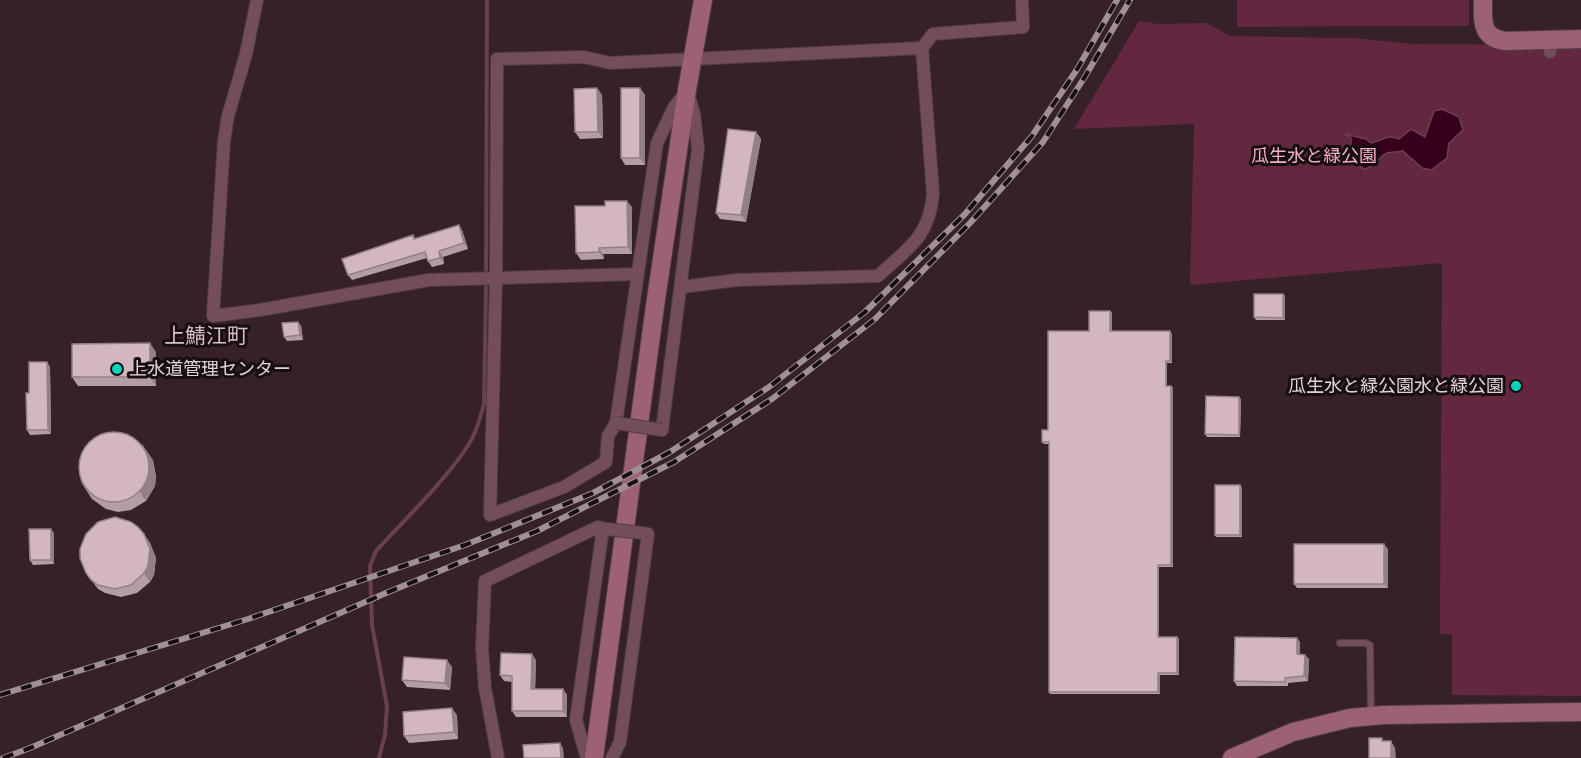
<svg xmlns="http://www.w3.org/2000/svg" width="1581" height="758" font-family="Signika,'Noto Sans JP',sans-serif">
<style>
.green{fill:#63283f}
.water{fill:#37001a;stroke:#6a3f53;stroke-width:1.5}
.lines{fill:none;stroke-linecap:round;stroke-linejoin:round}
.stream{stroke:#6a3f53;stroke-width:4}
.lane-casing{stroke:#513d44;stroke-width:8}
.street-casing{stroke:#513d44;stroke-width:14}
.secondary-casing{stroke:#513d44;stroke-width:20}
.lane{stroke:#734d5a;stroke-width:6}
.street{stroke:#734d5a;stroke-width:12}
.secondary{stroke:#9c6175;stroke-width:18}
.rail-casing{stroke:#a09095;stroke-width:6}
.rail{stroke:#170e11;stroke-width:4;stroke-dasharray:11;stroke-linecap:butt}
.street-bridge-casing{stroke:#513d44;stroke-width:14;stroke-linecap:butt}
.street-bridge{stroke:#734d5a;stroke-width:12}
.wall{fill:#b59da4}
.shaded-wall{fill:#938086}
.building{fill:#d2b7bf;stroke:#938086;stroke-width:1.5}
.poi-dot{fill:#00d5b7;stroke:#170e11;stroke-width:2}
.labels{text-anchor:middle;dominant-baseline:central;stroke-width:6;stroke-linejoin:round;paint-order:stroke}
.park-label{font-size:18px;fill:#f7afc7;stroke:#170e11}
.poi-label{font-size:18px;fill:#e1d3d7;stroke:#170e11;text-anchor:start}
.quarter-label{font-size:21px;fill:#d9bdc5;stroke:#170e11}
</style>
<rect width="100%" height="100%" fill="#362128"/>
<path class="green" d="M1237,0H1469V26L1237,27Z
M1139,21L1158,24L1206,23L1230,36L1352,38L1414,44L1581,45V696L1452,695V634H1440L1442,263L1190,285L1194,124L1074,129Z"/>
<path class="water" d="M1442,109L1459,117L1463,130L1449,143L1447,158L1431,170L1422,168L1403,151C1398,152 1391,152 1387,153C1378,157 1378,165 1365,169C1349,163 1351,153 1351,138L1345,134L1366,139L1371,143C1383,140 1387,134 1399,139L1411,129L1425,137L1434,111Z"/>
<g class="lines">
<path class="stream" d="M379,758L385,735L387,706L372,625L370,566L376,551C406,518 443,483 467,447C476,434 480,418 484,404L486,286L487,0"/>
<defs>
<path id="lane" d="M1340,643H1365L1370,645L1371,713"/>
<path id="street" d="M257,0L246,54L228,116L224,141L213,316L260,310L429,280L638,274
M1550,40V52
M686,92L674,107L657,143L616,423L608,436L606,462L564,487L490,515L496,278L497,59L584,57L610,63L922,48L933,34L1023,27L1022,0
M682,287L736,280L878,276C908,248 929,238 933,194L922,48
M662,430L698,149L694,114L689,97
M498,758L485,688L482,648L485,581L598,527L607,529
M587,758L576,720L603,528
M612,758L620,742L648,534L642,533"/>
<path id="secondary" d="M1483,0C1483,21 1480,37 1505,41L1581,39
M594,758L655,306L687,90L703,0
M1232,758L1293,732L1350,718L1384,715L1581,712"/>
</defs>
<use href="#lane" class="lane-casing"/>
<use href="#street" class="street-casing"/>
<use href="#secondary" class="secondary-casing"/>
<use href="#lane" class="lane"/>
<use href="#street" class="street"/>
<use href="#secondary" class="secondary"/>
<defs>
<path id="rail" d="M0,695L248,619L465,545L593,493L670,452L769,387L865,312L965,214L1032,136L1076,71L1117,0
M3,758L30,748L386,593L537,531L674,462L772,399L875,319L971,222L1043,142L1086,75L1130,0"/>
</defs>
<use href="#rail" class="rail-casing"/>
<use href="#rail" class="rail"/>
<defs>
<path id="street-bridge" d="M616,423L662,430
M607,529L642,533"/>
</defs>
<use href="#street-bridge" class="street-bridge-casing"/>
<use href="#street-bridge" class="street-bridge"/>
</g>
<path class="wall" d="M597,88L602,95L603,138L580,139L575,132Z
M640,88L645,95V165H625L621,158Z
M756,132L761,139L746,222L720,219L716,213Z
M632,207V254H603L604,259L581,260L576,253Z
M462,230L468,249L443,257L444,264L432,267L428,261L427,258L352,280L348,275L413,235L416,239Z
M1283,294L1285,296V320H1256L1254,317Z
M1110,311L1112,313V331L1172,334V363H1167V386H1171L1173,388V567H1159V637H1177L1179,639V675H1160V694H1050L1049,692V444H1044L1042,442Z
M298,322L301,326L303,340L287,341L284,337Z
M156,352V386H78L72,377Z
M47,362L50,367L51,434L30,435L27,430L29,393Z
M1241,399L1240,437H1207L1205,434Z
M153,460L156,477L155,486L146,501L131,510L118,512L106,509L92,499L81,482Z
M1240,485L1242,488V537H1216L1215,535Z
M54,533V564L33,565L30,560Z
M144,534L150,543L156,558L154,575L150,582L137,593L121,597L105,593L98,589L86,573Z
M1388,549V588H1297L1294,584Z
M1300,642V655L1309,659L1308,681L1288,683V686H1237L1234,681Z
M536,660L535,689H563L567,695V717H516L512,711V682L504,681L500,675Z
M452,667L450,690L407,687L402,680Z
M457,715L458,739L409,743L404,736Z"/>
<path class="shaded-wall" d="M597,88L602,95L603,138L598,132Z
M640,88L645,95V165L640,158Z
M756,132L761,139L746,222L741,215Z
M627,201L632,207V254L628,247Z
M459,225L462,230L468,249L464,243Z
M599,248L603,254L604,259L599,252Z
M439,251L443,257L444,264L440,258Z
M1283,294L1285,296V320L1283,318Z
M1110,311L1112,313V334L1110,331Z
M298,322L301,326L303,340L300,335Z
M1170,331L1172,334V363L1170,361Z
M150,343L156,352V386L150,377Z
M1166,361L1167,363V388L1166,386Z
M47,362L50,367L51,434L48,430Z
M1171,386L1173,388V567L1171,565Z
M1239,397L1241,399L1240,437L1239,435Z
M142,444L153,460L156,477L155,486L146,501L140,492Z
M1240,485L1242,488V537L1240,535Z
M51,529L54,533V564L51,560Z
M144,534L150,543L156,558L154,575L150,582L144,573Z
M1384,544L1388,549V588L1384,584Z
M1158,565L1159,567V639L1158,637Z
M1177,637L1179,639V675L1177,673Z
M1297,638L1300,642V659L1297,654Z
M532,654L536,660L535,695L531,689Z
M1305,655L1309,659L1308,681L1304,676Z
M447,660L452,667L450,690L445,683Z
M1158,673L1160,675V694L1158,692Z
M563,689L567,695V717L563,711Z
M452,708L457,715L458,739L454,732Z
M1391,741L1395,748L1396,758H1391Z
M560,743L563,748L564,758H561Z"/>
<path class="building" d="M597,88L598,132H575L574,89Z
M621,88H640V158H621Z
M728,129L756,132L741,215L716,213Z
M605,201H627L628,247L599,248V252L576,253L575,206H605Z
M459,225L464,243L439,251L440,258L428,261L425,252L348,275L342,259L413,235L414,239Z
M1254,294H1283V318L1254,317Z
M1089,311H1110V331H1170V361H1166V386H1171V565H1158V637H1177V673H1158V692H1049V442H1042V430H1048V331H1089Z
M298,322L300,335L284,337L282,323Z
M150,343V377H72V344Z
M29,362H47L48,430H27L26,393H29Z
M1206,396L1239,397V435L1205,434Z
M79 467a35 35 0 1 1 70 0a35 35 0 1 1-70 0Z
M1215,485H1240V535H1215Z
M115,517L131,522L138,527L144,534L150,549L148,566L144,573L131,585L115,589L98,585L91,580L86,573L80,558V549L86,534L98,522Z
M29,529H51V560H30Z
M1294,544H1384V584H1294Z
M1235,637L1297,638V654L1305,655L1304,676L1285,678V682L1234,681Z
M501,653L532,654L531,689H563V711H512V676L500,675Z
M404,657L447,660L445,683L402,680Z
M452,708L454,732L404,736L403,712Z
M1369,738H1382V741H1391V758H1369Z
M560,743L561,758H524L523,745Z"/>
<g class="poi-dot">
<circle cx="117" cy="369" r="6"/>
<circle cx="1516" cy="386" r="6"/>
</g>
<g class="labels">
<g class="park-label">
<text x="1314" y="156">瓜生水と緑公園</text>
</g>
<g class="poi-label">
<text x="129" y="369">上水道管理センター</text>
<text x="1504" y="386" text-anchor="end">瓜生水と緑公園水と緑公園</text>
</g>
<g class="quarter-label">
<text x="206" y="336">上鯖江町</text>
</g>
</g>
</svg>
